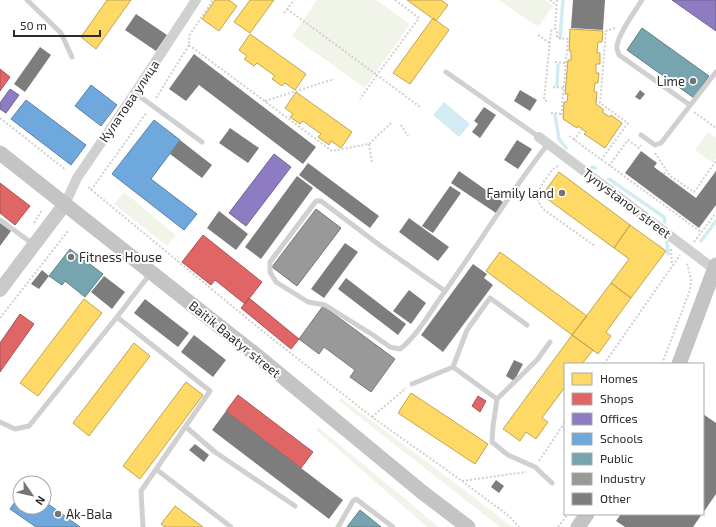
<svg xmlns="http://www.w3.org/2000/svg" width="716" height="527" font-family="'Exo 2',sans-serif">
<style>
.green{fill:#f1f4e9}
.water{fill:#d3ebf2}
.homes{fill:#ffd966;stroke:#bfa554}
.shops{fill:#e06666;stroke:#aa5454}
.offices{fill:#8e7cc3;stroke:#706495}
.schools{fill:#6fa8dc;stroke:#5b82a7}
.public{fill:#76a5af;stroke:#608087}
.industry{fill:#999;stroke:#787878}
.lines{fill:none;stroke-linecap:round;stroke-linejoin:round}
.stream{stroke:#d3ebf2;stroke-width:3.5}
.building{fill:#7d7d7d}
.path{stroke:#d0d0d0;stroke-width:2;stroke-dasharray:2 2;stroke-linecap:butt}
.lane{stroke:#d0d0d0;stroke-width:5}
.street{stroke:#d0d0d0;stroke-width:10}
.secondary{stroke:#c9c9c9;stroke-width:14}
.primary{stroke:#c4c4c4;stroke-width:15}
.poi-dot{fill:#757575;stroke:#fff;stroke-width:1.5}
.labels{text-anchor:middle;dominant-baseline:central;stroke-width:4;stroke-linejoin:round;paint-order:stroke}
.poi-label{font-size:13px;fill:#2b2b2b;stroke:#fff;text-anchor:end}
.street-label{font-size:13px;fill:#2b2b2b;stroke:#fff}
</style>
<rect width="100%" height="100%" fill="#fff"/>
<path class="green" d="M317,0H376L410,24L365,88L292,36Z
M499,0H545L553,6L538,27Z
M708,132L716,138V158L713,163L695,150Z
M124,192L176,235L167,246L114,204Z
M341,398L459,486L512,527H500L339,401Z
M318,427L439,527H427L316,430Z"/>
<path class="water" d="M444,102L470,124L459,137L433,115Z"/>
<path class="homes" d="M107,0H131L96,49L81,37Z
M215,0H229L237,6L219,31L202,19Z
M250,0H274L250,33L234,22Z
M407,0H441L448,5L436,21Z
M433,18L449,30L410,84L393,73Z
M570,29L603,31L602,42H598L597,53H600V64H596V73H599L598,83H595L594,92H597L596,104L604,110L602,112L610,117L611,115L622,123L605,148L584,134L586,132L578,126L577,128L563,119L564,102H567L568,94H565L568,60H571V51H569Z
M250,34L306,74L295,90L285,83L282,86L272,79L275,76L257,63L254,66L244,59L247,56L239,50Z
M296,92L352,132L341,148L331,141L329,145L318,137L321,134L303,121L300,124L290,117L293,114L285,108Z
M559,172L630,225L614,248L542,195Z
M630,225L666,251L631,298L611,283L629,259L614,248Z
M500,252L587,316L572,335L486,271Z
M611,283L631,298L606,332L611,336L598,354L572,335Z
M84,299L102,313L38,396L20,383Z
M572,335L593,350L582,364H565V387L542,418L548,422L536,439L526,432L520,441L503,429Z
M134,343L150,356L89,436L73,423Z
M186,382L203,395L140,479L123,466Z
M411,393L488,444L475,464L398,413Z
M175,506L203,527H165L161,524Z"/>
<path class="shops" d="M0,69L10,77L0,91Z
M0,183L30,206L15,225L0,213Z
M203,235L262,282L245,304L215,280L211,285L182,262Z
M249,298L299,339L291,349L241,308Z
M20,314L34,324L0,372V343Z
M238,395L313,452L301,468L226,411Z
M478,396L486,401L480,412L472,406Z"/>
<path class="offices" d="M672,0H716V31Z
M10,89L19,95L6,113L0,109V103Z
M274,154L291,167L246,226L229,213Z"/>
<path class="schools" d="M91,85L117,105L101,126L75,106Z
M26,100L86,145L71,165L11,119Z
M154,120L180,140L151,179L197,214L184,230L112,174Z
M20,495V507H44V501L80,527H36L10,509Z"/>
<path class="public" d="M642,28L709,76L694,98L627,50Z
M70,249L103,274L85,297L65,281L62,285L49,276Z
M360,510L381,527H347Z"/>
<path class="industry" d="M316,209L341,228L297,286L272,267Z
M323,306L395,359L371,392L350,377L355,370L324,347L319,354L299,339Z"/>
<g class="lines">
<path class="stream" d="M560,38L563,0
M557,86L558,65
M555,115L559,139L566,148
M592,167L595,168
M609,179L664,217L665,222
M701,241L716,221
M667,242L668,254"/>
</g>
<path class="building" d="M573,0H605L603,30L571,28Z
M136,14L167,35L156,51L125,30Z
M40,47L51,55L25,92L14,84Z
M194,54L316,147L303,164L199,85L186,101L169,89Z
M520,90L537,100L530,111L514,101Z
M640,90L645,94L640,100L635,97Z
M484,107L496,115L480,138L472,132L478,124L474,121Z
M230,128L259,148L248,163L219,143Z
M180,140L212,165L202,178L170,154Z
M517,140L532,149L518,169L504,160Z
M641,151L657,163L654,167L696,198L716,171V205L699,228L625,173Z
M308,163L379,216L370,228L299,175Z
M459,171L503,202L496,213L451,183Z
M297,176L313,188L261,259L245,247Z
M450,186L461,193L433,233L422,226Z
M219,211L248,234L236,250L207,228Z
M409,218L449,247L438,261L399,232Z
M0,223L11,231L0,246Z
M345,243L358,252L324,298L311,289Z
M473,264L487,274L484,278L493,285L443,352L421,335Z
M42,270L49,276L39,289L31,284Z
M104,276L125,292L112,309L91,292Z
M346,278L406,324L398,335L338,289Z
M409,290L426,303L411,324L393,311Z
M145,299L189,333L178,347L134,313Z
M194,335L226,360L213,377L181,352Z
M514,360L523,364L514,381L506,376Z
M226,411L343,500L329,519L212,430Z
M703,414L716,423V494L703,513Z
M195,444L209,455L204,462L189,450Z
M496,480L504,486L499,493L491,487Z
M621,514H702L693,527H625L616,521Z"/>
<g class="lines">
<path class="path" d="M395,0L419,18L377,75L420,107
M550,0L556,5
M557,0L555,28L557,31V38L568,39L561,117
M287,9L377,75L360,99
M284,13L294,0
M538,35L550,43
M189,45L332,151L369,144L392,122
M555,62L566,63
M553,87L564,88
M156,98L189,45V36L213,0
M265,101L334,79
M547,101L544,100L551,31L555,28
M694,112L716,128
M551,113L562,114
M0,118L66,170
M401,125L408,136
M569,136L701,232
M574,140L582,129
M369,144L372,163
M655,153L670,176L694,192L716,161
M601,160L628,123L600,103L606,31L615,28
M558,166C553,168 551,172 547,177C539,189 533,196 543,209L595,246
M609,166L628,140L639,148L641,145
M664,174L666,170
M88,187L260,329L372,417L462,481L509,516L519,527
M91,190L147,112
M34,223L42,210
M694,242L716,213
M671,249L672,265
M0,318L68,231
M604,364L680,255
M662,364L690,290L691,280L687,263
M372,417L406,388
M539,461L565,422
M462,481L526,472
M558,527L568,514"/>
<path class="lane" d="M27,0L61,33L72,57
M642,0C636,10 615,38 617,49C617,51 619,53 619,55L690,105
M446,72L539,137
M135,93L202,142
M641,135L655,145L661,143L716,72
M0,220L33,244
M445,291L378,244L321,201H316L270,262V272L276,282L308,302L325,305L373,335L390,347L400,349C418,335 430,312 443,294C479,244 510,192 548,144
M453,367L467,330L490,298L527,325
M412,384L453,367L497,399L493,426L492,442L508,455L535,467L552,483
M497,399L537,360L550,342
M0,422L15,429L29,426L117,317
M186,427L215,452L295,506
M156,469L231,527
M143,527L141,491L210,391L117,317L150,274
M338,527L353,501L356,499L393,527"/>
<path class="street" d="M539,137L714,269
M65,204L77,178L135,93L196,0"/>
<path class="secondary" d="M0,290L65,204"/>
<path class="primary" d="M0,153L256,355L422,492L468,527
M679,364L716,265
M578,527L587,514"/>
</g>
<g class="poi-dot">
<circle cx="693" cy="81" r="4"/>
<circle cx="562" cy="193" r="4"/>
<circle cx="71" cy="257" r="4"/>
<circle cx="58" cy="514" r="4"/>
</g>
<g class="labels">
<g class="poi-label">
<text x="685" y="81">Lime</text>
<text x="554" y="193">Family land</text>
<text x="79" y="257" text-anchor="start">Fitness House</text>
<text x="66" y="514" text-anchor="start">Ak-Bala</text>
</g>
<g class="street-label">
<text transform="translate(129 101) rotate(-56)">Кулатова улица</text>
<text transform="translate(627 203) rotate(37)">Tynystanov street</text>
<text transform="translate(235 339) rotate(39)">Baitik Baatyr street</text>
</g>
</g>
<rect x="564" y="363" width="140" height="152" fill="#ffffff" stroke="#aaaaaa"/>
<rect x="572" y="373" width="20" height="12" fill="#ffd966" stroke="#aaaaaa"/>
<text x="600" y="383" font-size="12" fill="#2b2b2b">Homes</text>
<rect x="572" y="393" width="20" height="12" fill="#e06666" stroke="#aaaaaa"/>
<text x="600" y="403" font-size="12" fill="#2b2b2b">Shops</text>
<rect x="572" y="413" width="20" height="12" fill="#8e7cc3" stroke="#aaaaaa"/>
<text x="600" y="423" font-size="12" fill="#2b2b2b">Offices</text>
<rect x="572" y="433" width="20" height="12" fill="#6fa8dc" stroke="#aaaaaa"/>
<text x="600" y="443" font-size="12" fill="#2b2b2b">Schools</text>
<rect x="572" y="453" width="20" height="12" fill="#76a5af" stroke="#aaaaaa"/>
<text x="600" y="463" font-size="12" fill="#2b2b2b">Public</text>
<rect x="572" y="473" width="20" height="12" fill="#999999" stroke="#aaaaaa"/>
<text x="600" y="483" font-size="12" fill="#2b2b2b">Industry</text>
<rect x="572" y="493" width="20" height="12" fill="#7d7d7d" stroke="#aaaaaa"/>
<text x="600" y="503" font-size="12" fill="#2b2b2b">Other</text>
<g transform="translate(32 495) rotate(124)"><circle r="19" fill="#ffffff" stroke="#aaaaaa"/>
<path d="M0-3L7 15L0 10L-7 15Z" fill="#757575"/>
<text y="-6" font-size="11" font-weight="bold" text-anchor="middle" fill="#2b2b2b">N</text>
</g>
<path d="M14 30v6h86v-6" fill="none" stroke="#2b2b2b" stroke-width="2"/>
<text x="20" y="30" font-size="12" fill="#2b2b2b" stroke="#ffffff" stroke-width="3" paint-order="stroke">50 m</text>
</svg>
